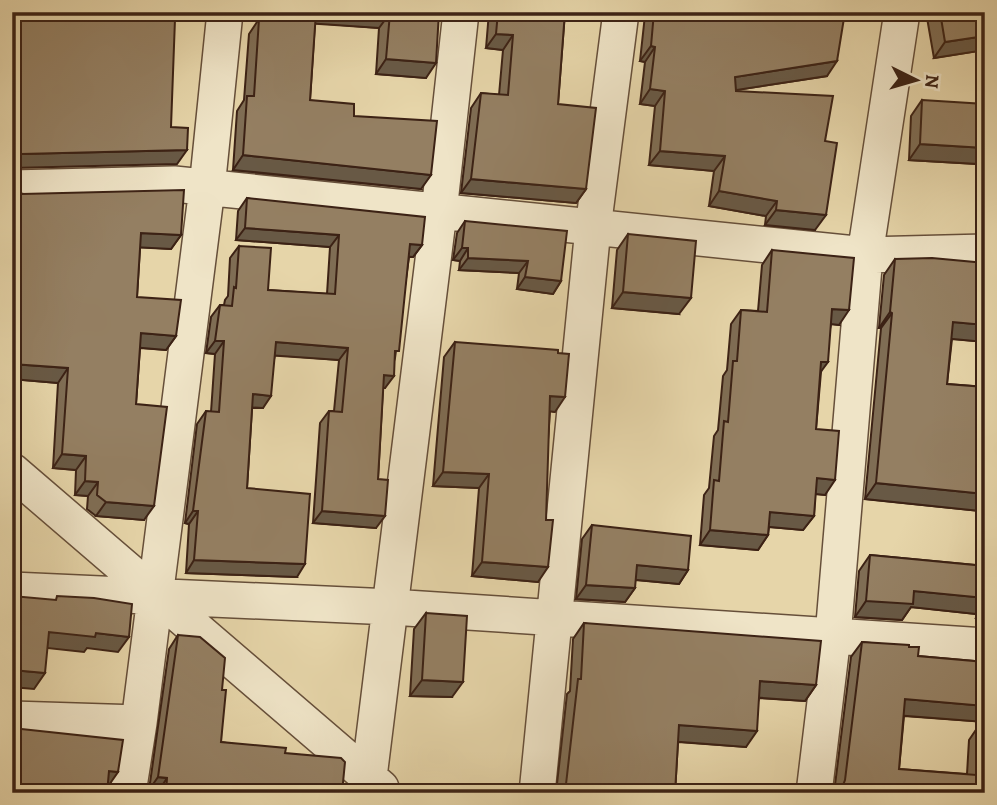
<svg xmlns="http://www.w3.org/2000/svg" width="997" height="805" font-family="Alegreya,serif">
<style>
.lines{fill:none;stroke-linecap:round;stroke-linejoin:round}
.minor-casing{stroke:#664f3a;stroke-width:38}
.minor{stroke:#efe4c7;stroke-width:35}
.wall{fill:#7f6d54;stroke:#3c2215;stroke-width:2}
.shaded-wall{fill:#685945;stroke:#3c2215;stroke-width:2}
.building{fill:#947f62;stroke:#3c2215;stroke-width:2}
</style>
<rect width="100%" height="100%" fill="#e6d5a9"/>
<filter id="stains"><feTurbulence type="fractalNoise" baseFrequency=".00286" numOctaves="4"/><feColorMatrix values="0 0 0 0 .2 0 0 0 0 .09 0 0 0 0 .02 0 0 0 .5 -.17"/></filter>
<radialGradient id="worn" r=".72"><stop offset=".6" stop-color="#630" stop-opacity="0"/><stop offset="1" stop-color="#630" stop-opacity=".3"/></radialGradient>
<g class="lines">
<defs>
<path id="minor" d="M12,188L174,184L865,255L985,252
M12,471L381,788
M12,590L391,607L985,646
M12,719L139,723
M369,777L439,212L461,12
M128,793L139,723L207,188L225,12
M537,793L593,228L621,12
M814,793L833,636L865,255L902,12"/>
</defs>
<use href="#minor" class="minor-casing"/>
<use href="#minor" class="minor"/>
</g>
<path class="wall" d="M262,12H439L426,78L376,74L379,28L315,23L310,100L354,116L421,189L233,170L237,111L244,100L249,34L259,19H261Z
M489,12H565L558,104L586,189L576,203L461,193L471,108L481,93L499,95L503,50L486,48Z
M647,12H761L777,14V12H845L827,76L736,90L825,141L815,230L765,225L766,216L709,206L714,171L649,165L655,106L640,104L645,62L640,61L645,15Z
M926,12H985V50L934,58Z
M922,100L978,164L909,160L911,116Z
M12,191L181,235L171,249L140,247L137,297L176,336L166,350L140,348L136,404L144,520L96,516L87,509L88,496L75,495L76,470L53,468L58,383L12,379Z
M247,198L422,245L413,257H409L395,358L385,388H383L378,479L376,528L313,523L320,423L329,411H334L339,360L275,355L263,408H252L247,488L297,577L186,573L189,524L185,523L197,424L206,411L211,412L215,354L206,353L211,317L220,305H224L225,300L228,296L230,258L239,246L268,290L327,294L330,247L236,240L238,211Z
M465,221L561,281L553,294L517,289L519,273L459,270L460,261L453,260L457,233Z
M628,234L679,314L612,308L617,250Z
M772,250L839,325L831,324L821,372L816,429L825,495L815,494L814,516L803,530L769,527L768,535L758,550L700,545L704,495L709,488L714,436L718,430L723,376L727,370L731,324L741,310L758,311L762,265Z
M895,259L985,342L952,339L947,384L985,387V518L980,517V511L865,499L881,328H879L884,275Z
M455,342L555,412L550,411L538,582L472,576L479,488L433,486L444,357Z
M592,525L688,570L679,584L635,580V588L625,602L576,599L582,539Z
M870,555L985,566V619L976,618V614L911,607L902,620L855,617L859,571Z
M426,613L452,697L410,696L414,629Z
M584,623L816,685L805,701L759,698L746,747L678,742L675,793H556L567,694L570,691L573,639Z
M178,635L222,690L221,742L285,753L342,793H158V792L149,790L169,649Z
M862,642L909,647L918,656L985,662V722L904,716L899,769L967,774L969,740L980,724L985,793H834L851,657Z"/>
<path class="shaded-wall" d="M313,12H376L390,13L379,28L306,23Z
M496,34L513,35L503,50L486,48Z
M985,36V50L934,58L945,42Z
M651,46L655,47L645,62L640,61Z
M386,59L436,63L426,78L376,74Z
M837,61L827,76L724,92L735,77Z
M650,89L665,91L655,106L640,104Z
M920,144L985,148V154L978,164L909,160Z
M187,150L177,164L12,168V156L21,154Z
M660,151L725,156L714,171L649,165Z
M243,155L431,175L421,189L233,170Z
M471,179L586,189L576,203L461,193Z
M719,191L777,201L766,216L709,206Z
M776,210L826,215L815,230L765,225Z
M245,228L339,235L330,247L236,240Z
M141,233L181,235L171,249L132,247Z
M410,244L422,245L413,257L401,256Z
M462,248H468L460,261L453,260Z
M468,258L528,261L519,273L459,270Z
M525,277L561,281L553,294L517,289Z
M623,292L691,298L679,314L612,308Z
M832,309L849,310L839,325L822,323Z
M890,312L892,313L881,328H879Z
M953,322L985,325V342L942,338Z
M141,333L176,336L166,350L131,347Z
M215,341H224L215,354L206,353Z
M276,342L348,348L339,360L267,355Z
M821,362H828L817,377Z
M12,364L68,368L58,383L12,379Z
M384,375L394,376L385,388H375Z
M253,394L271,396L263,408L244,407Z
M550,396L565,397L555,412L540,410Z
M62,454L86,456L76,470L53,468Z
M443,472L489,474L479,488L433,486Z
M817,478L835,480L825,495L807,493Z
M85,481L98,482L88,496L75,495Z
M876,483L985,494V504L980,511L865,499Z
M106,502L154,506L144,520L96,516Z
M985,510V518L980,517Z
M193,511H198L189,524L185,523Z
M322,511L385,516L376,528L313,523Z
M770,512L814,516L803,530L760,526Z
M710,530L768,535L758,550L700,545Z
M194,560L305,564L297,577L186,573Z
M482,562L548,567L538,582L472,576Z
M637,565L688,570L679,584L627,579Z
M586,585L635,588L625,602L576,599Z
M914,591L985,598V602L976,614L911,607L902,620L855,617L866,601Z
M985,606V619L976,618Z
M49,632L96,633L129,637L118,652L87,648L84,652L38,647Z
M12,670L45,673L34,689L12,687Z
M422,680L463,682L452,697L410,696Z
M760,681L816,685L805,701L749,697Z
M905,699L985,706V722L894,715Z
M679,725L757,731L746,747L668,741Z
M109,771L118,772L109,785L100,784Z
M158,777L167,778L158,792L149,790Z"/>
<path class="building" d="M12,12H120V17L175,19L171,127L188,128L187,150L21,154L12,156Z
M271,12H316L310,100L354,104V116L437,121L431,175L243,155L247,96H254L259,19L270,20Z
M376,12H439L436,63L386,59L390,13Z
M498,12H565L558,104L596,108L586,189L471,179L481,93L508,95L513,35L496,34Z
M654,12H761L784,15L785,12H845L837,61L735,77L736,91L833,96L825,141L837,143L826,215L776,210L777,201L719,191L725,156L660,151L665,91L650,89L655,47L651,46Z
M940,12H985V36L945,42Z
M922,100L985,104V148L920,144Z
M184,190L181,235L141,233L137,297L181,300L176,336L141,333L136,404L167,407L154,506L106,502L97,495L98,482L85,481L86,456L62,454L68,368L12,364V191L22,194Z
M247,198L425,217L422,245L410,244L399,351H395L394,376L384,375L378,479L388,480L385,516L322,511L329,411L342,412L348,348L276,342L271,396L253,394L247,488L310,494L305,564L194,560L198,511H193L206,411L219,412L224,341H215L220,305L232,306L234,287L236,288L239,246L271,248L268,290L335,294L339,235L245,228Z
M465,221L567,231L561,281L525,277L528,261L468,258V248H462Z
M628,234L696,241L691,298L623,292Z
M772,250L854,258L849,310L832,309L828,362H821L816,429L839,431L835,480L817,478L814,516L770,512L768,535L710,530L714,480L719,481L724,421L728,422L733,361H737L741,310L767,312Z
M932,258L985,263V325L953,322L947,384L985,387V494L876,483L892,313L890,312L895,259Z
M455,342L558,350V353L569,354L565,397L550,396L546,520H553L548,567L482,562L489,474L443,472Z
M592,525L691,536L688,570L637,565L635,588L586,585Z
M870,555L985,566V598L914,591L913,604L866,601Z
M12,596L56,600L57,596L94,598L132,604L129,637L96,633L95,637L49,632L45,673L12,670Z
M426,613L467,616L463,682L422,680Z
M584,623L821,641L816,685L760,681L757,731L679,725L675,793H565L578,679H581Z
M178,635L200,637L225,658L222,690H226L221,742L286,748L285,753L341,758L345,762L342,793H166L167,778L158,777Z
M862,642L909,645V647H919L918,656L985,662V706L905,699L899,769L976,775L980,724L985,725V793H840L845,780Z
M12,728L123,740L118,772L109,771L107,793H12Z"/>
<rect width="997" height="805" fill="none" stroke="#e6d5a9" stroke-width="42"/>
<rect x="14" y="14" width="969" height="777" fill="none" stroke="#3c2215" stroke-width="3.5"/>
<rect x="21" y="21" width="955" height="763" fill="none" stroke="#3c2215" stroke-width="2"/>
<g transform="translate(916 80) rotate(95)" stroke="#efe4c7" stroke-width="5" paint-order="stroke">
<path d="M0-5L12 26L0 18L-12 26Z" fill="#3c2215"/>
<text y="-10" font-size="19" font-weight="bold" text-anchor="middle" fill="#3c2215">N</text>
</g>
<rect width="100%" height="100%" filter="url(#stains)"/>
<rect width="100%" height="100%" fill="url(#worn)"/>
</svg>
